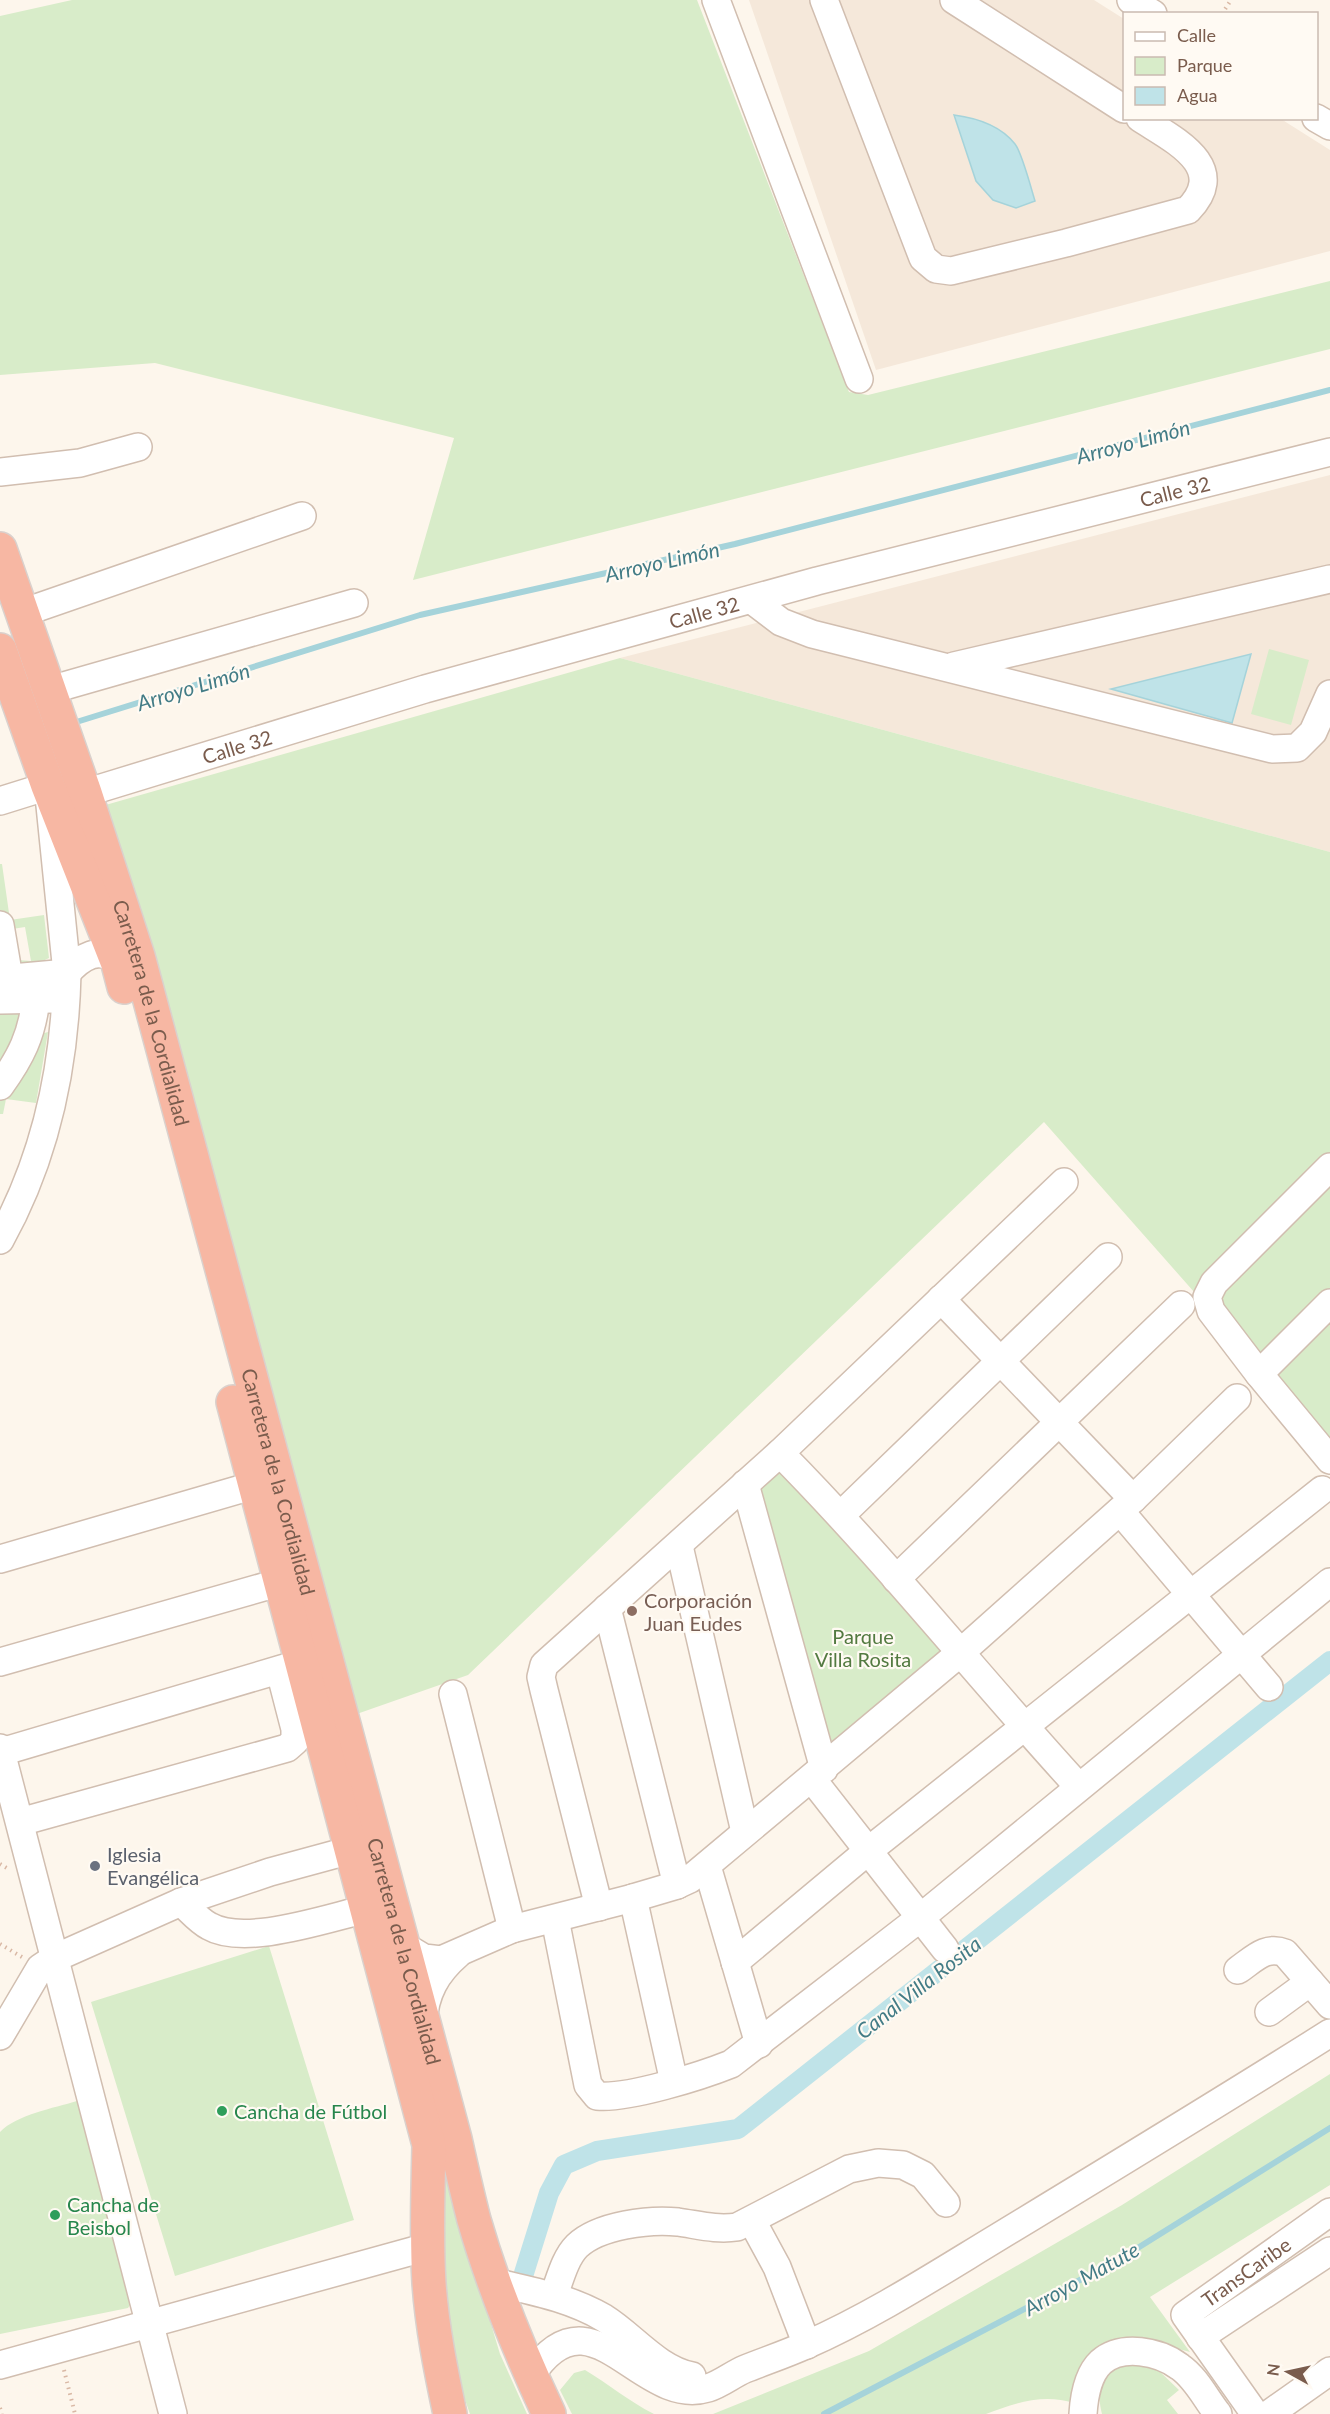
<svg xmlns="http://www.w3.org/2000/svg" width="1330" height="2414" font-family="Lato,sans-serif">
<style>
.residential{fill:#f5e8da}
.green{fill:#d8ecc9}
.water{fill:#bfe3e8;stroke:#a5d3da;stroke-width:1.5}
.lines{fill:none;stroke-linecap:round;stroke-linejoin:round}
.stream{stroke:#a5d3da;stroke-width:6}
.canal{stroke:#bfe3e8;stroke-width:20}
.minor-casing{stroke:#d1beb0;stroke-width:30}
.highway-casing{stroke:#dad1cd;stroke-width:36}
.path{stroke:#d9b8a5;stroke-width:4;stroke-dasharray:1.5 4.5;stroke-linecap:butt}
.minor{stroke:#fff;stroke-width:27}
.highway{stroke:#f7b7a3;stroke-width:33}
.education-dot{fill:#8d6e63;stroke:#fffaf3;stroke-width:2}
.worship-dot{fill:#6b7280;stroke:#fffaf3;stroke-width:2}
.leisure-dot{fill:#2e9e5b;stroke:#fffaf3;stroke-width:2}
.labels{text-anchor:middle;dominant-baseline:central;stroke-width:4.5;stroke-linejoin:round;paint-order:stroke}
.street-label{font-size:20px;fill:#7a5c4d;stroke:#fffaf3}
.education-label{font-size:20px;fill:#785e54;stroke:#fffaf3;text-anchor:start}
.park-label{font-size:20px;fill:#537a41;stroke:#fffaf3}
.worship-label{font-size:20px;fill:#5b616d;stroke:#fffaf3;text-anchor:start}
.leisure-label{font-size:20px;fill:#27864d;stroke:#fffaf3;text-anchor:start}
.water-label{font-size:21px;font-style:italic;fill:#437c86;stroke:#fffaf3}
</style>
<rect width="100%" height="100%" fill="#fdf6ec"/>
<path class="residential" d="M749,0H1094L1124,19V118L1281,119L1330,150V251L876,370Z
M1330,475V852L620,658Z"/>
<path class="green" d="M72,0H697L849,392L868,395L1330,281V349L413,580L454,438L155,363L0,375V16Z
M1269,649L1309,660L1291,725L1251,714Z
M620,658L1330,852V1446L1044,1122L468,1675L351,1716L102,806Z
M0,864H2L10,920L44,915L49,958L19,972L17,960L31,961L25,927L6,930L0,912Z
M0,1009L20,1010L27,1018L0,1069Z
M48,1032L36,1103L6,1099L3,1114H0V1097L38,1035Z
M779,1463L946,1655L833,1746L753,1486Z
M269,1946L354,2220L175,2276L91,2002Z
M1330,2074V2185L1150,2297L1190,2352L1156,2343L1128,2341L1074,2403C1043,2393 1015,2403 986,2414H713L869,2351L1122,2205Z
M77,2101L134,2299L128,2308L0,2334V2132C16,2115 54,2108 77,2101Z
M440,2154L500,2354L527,2414H470C461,2388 452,2362 448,2334C439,2275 441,2214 440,2154Z
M1135,2360L1156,2368L1179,2390L1167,2400L1178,2414H1102C1094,2384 1107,2369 1135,2360Z
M585,2370C609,2384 628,2401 654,2414H572L560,2390L574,2373Z"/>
<path class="water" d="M954,115C977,118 1000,125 1015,144C1022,153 1031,188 1035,201L1016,208L993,200L976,181Z
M1251,654L1232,723L1111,689Z"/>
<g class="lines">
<path class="stream" d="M70,724L420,615L735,544L1330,390
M824,2414L1120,2259L1330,2128"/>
<path class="canal" d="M524,2273L549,2193L564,2165L597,2151L738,2129L1330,1661"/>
<defs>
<g id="minor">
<path d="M716,0L859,379"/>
<path d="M824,0L923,258L936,269L951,271L1066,243L1188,210C1231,166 1172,139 1140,118"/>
<path d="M954,0L1124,109"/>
<path d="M1131,0L1153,14"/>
<path d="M1316,118L1330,126"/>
<path d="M0,472L80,463L138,447"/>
<path d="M752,600L781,622L812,634L1272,749L1297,748L1313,732L1330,694"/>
<path d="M22,613L302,516"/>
<path d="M954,666L1330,579"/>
<path d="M50,690L354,603"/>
<path id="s1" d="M85,793L425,689L817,581L1330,452"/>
<path d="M0,801L48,786L67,973C65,1066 45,1159 0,1240"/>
<path d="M0,925L9,978"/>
<path d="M0,979L67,973C80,958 101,943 118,964"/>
<path d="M0,1000L53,999"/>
<path d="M0,1086C21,1057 32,1035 36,999"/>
<path d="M1330,1167L1214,1283L1207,1297L1211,1311L1259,1374L1330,1460"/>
<path d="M941,1299L1133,1499"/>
<path d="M1259,1374L1330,1303"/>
<path d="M780,1453C885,1559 978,1677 1079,1787"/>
<path d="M745,1484L824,1769"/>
<path d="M1120,1511L1269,1687"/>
<path d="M841,1515L1108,1257"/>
<path d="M679,1546L745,1832"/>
<path d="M0,1559L255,1485"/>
<path d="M896,1579L1181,1305"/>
<path d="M607,1608L677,1885"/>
<path d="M0,1662L281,1582"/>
<path d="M453,1694L512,1929"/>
<path d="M0,1748L173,2414"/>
<path d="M1,1752L295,1665"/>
<path d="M812,1779L945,1949"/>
<path d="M20,1822L287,1748L295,1741V1729L280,1671"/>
<path d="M707,1866L759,2044"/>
<path d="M633,1898L674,2082"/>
<path d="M181,1902C190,1910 199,1921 209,1926C245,1947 327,1918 367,1909"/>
<path d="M599,1907L544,1690L541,1677L544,1665L780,1453L1064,1182"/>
<path d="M555,1919L588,2085L597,2096C628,2099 701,2076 731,2064L920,1918L1330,1582"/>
<path d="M399,1935L409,1949L424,1958L441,1960L512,1929L633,1898L677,1885L690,1879L960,1653L1133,1499L1237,1398"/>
<path d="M735,1962L868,1851L1322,1490"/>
<path d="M1238,1970C1254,1959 1266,1945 1285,1953L1330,2005"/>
<path d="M1269,2012L1310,1982"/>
<path d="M423,2022C425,1993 436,1973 458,1954"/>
<path d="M0,2036L40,1968L55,1958L181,1902L270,1872L351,1850"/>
<path d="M752,2221L777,2267L807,2345"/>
<path d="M494,2282C532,2291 570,2298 604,2318C633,2336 657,2369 692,2376"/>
<path d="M554,2295C560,2279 565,2258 577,2246C599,2225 650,2219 678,2222C699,2225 716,2230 737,2227L849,2169L878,2163L903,2165L923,2175L946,2203"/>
<path d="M1200,2337L1330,2251"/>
<path d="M0,2365L427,2247"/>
<path d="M531,2375C592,2283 640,2409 708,2388C721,2384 733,2374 745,2369C765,2361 786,2354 806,2345C872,2316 934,2276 995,2239C1107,2171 1219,2103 1330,2033"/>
<path d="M1083,2414C1084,2398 1088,2374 1101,2362C1122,2344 1159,2351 1180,2367C1196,2378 1206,2399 1218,2414"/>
<path id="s2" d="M1255,2414L1185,2315L1330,2212"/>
<path d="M1269,2414L1330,2371"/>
</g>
<g id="highway">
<path id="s3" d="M0,549L85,793L138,956L455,2139C461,2166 467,2193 474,2220C493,2286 520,2352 549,2414"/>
<path d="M0,650L48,786L118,964L124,987"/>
<path d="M233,1402L429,2145C428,2191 426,2237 429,2283C432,2327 441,2371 450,2414"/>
</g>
</defs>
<use href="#minor" class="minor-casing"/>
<use href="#highway" class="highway-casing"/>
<path class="path" d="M1222,14L1231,0
M0,1864L10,1870
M0,1944L22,1957
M64,2370L75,2414
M0,2408L2,2414"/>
<use href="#minor" class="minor"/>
<use href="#highway" class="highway"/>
</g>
<circle class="education-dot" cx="632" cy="1611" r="6"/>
<circle class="worship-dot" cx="95" cy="1866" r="6"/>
<g class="leisure-dot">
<circle cx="222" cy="2111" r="6"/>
<circle cx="55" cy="2215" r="6"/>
</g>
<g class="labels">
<g class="street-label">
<text stroke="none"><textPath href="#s1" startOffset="1131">Calle 32</textPath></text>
<text stroke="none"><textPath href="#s1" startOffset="645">Calle 32</textPath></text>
<text stroke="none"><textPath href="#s1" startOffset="159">Calle 32</textPath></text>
<text stroke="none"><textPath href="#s3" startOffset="488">Carretera de la Cordialidad</textPath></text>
<text stroke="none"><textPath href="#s3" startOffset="974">Carretera de la Cordialidad</textPath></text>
<text stroke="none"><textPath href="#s3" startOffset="1460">Carretera de la Cordialidad</textPath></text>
<text stroke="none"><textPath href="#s2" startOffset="196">TransCaribe</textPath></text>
</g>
<g class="education-label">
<text x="644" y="1600">Corporación<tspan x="644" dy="23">Juan Eudes</tspan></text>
</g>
<g class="park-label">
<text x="863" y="1636">Parque<tspan x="863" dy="23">Villa Rosita</tspan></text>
</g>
<g class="worship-label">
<text x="107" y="1854">Iglesia<tspan x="107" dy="23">Evangélica</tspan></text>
</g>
<g class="leisure-label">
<text x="234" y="2111">Cancha de Fútbol</text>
<text x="67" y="2204">Cancha de<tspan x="67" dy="23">Beisbol</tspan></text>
</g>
<g class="water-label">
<text transform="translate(1133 441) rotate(-15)">Arroyo Limón</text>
<text transform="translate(662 561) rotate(-13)">Arroyo Limón</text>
<text transform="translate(193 686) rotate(-17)">Arroyo Limón</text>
<text transform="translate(918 1987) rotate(-38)">Canal Villa Rosita</text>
<text transform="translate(1081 2278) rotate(-29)">Arroyo Matute</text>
</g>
</g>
<rect x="1123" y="12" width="195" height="108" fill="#fffaf3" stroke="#cabbb1" stroke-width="1.5"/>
<rect x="1135" y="32" width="30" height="9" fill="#ffffff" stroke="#cabbb1" stroke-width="1.5"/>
<text x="1177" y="42" font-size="18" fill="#7a5c4d">Calle</text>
<rect x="1135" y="57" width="30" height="18" fill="#d8ecc9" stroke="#cabbb1" stroke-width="1.5"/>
<text x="1177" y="72" font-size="18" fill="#7a5c4d">Parque</text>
<rect x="1135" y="87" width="30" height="18" fill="#bfe3e8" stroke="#cabbb1" stroke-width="1.5"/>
<text x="1177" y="102" font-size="18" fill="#7a5c4d">Agua</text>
<g transform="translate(1288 2372) rotate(278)" stroke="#fffaf3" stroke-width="4.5" paint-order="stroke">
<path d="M0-4.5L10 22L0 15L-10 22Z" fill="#7a5c4d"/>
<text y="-9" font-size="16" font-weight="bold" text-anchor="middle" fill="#7a5c4d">N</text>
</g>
</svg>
